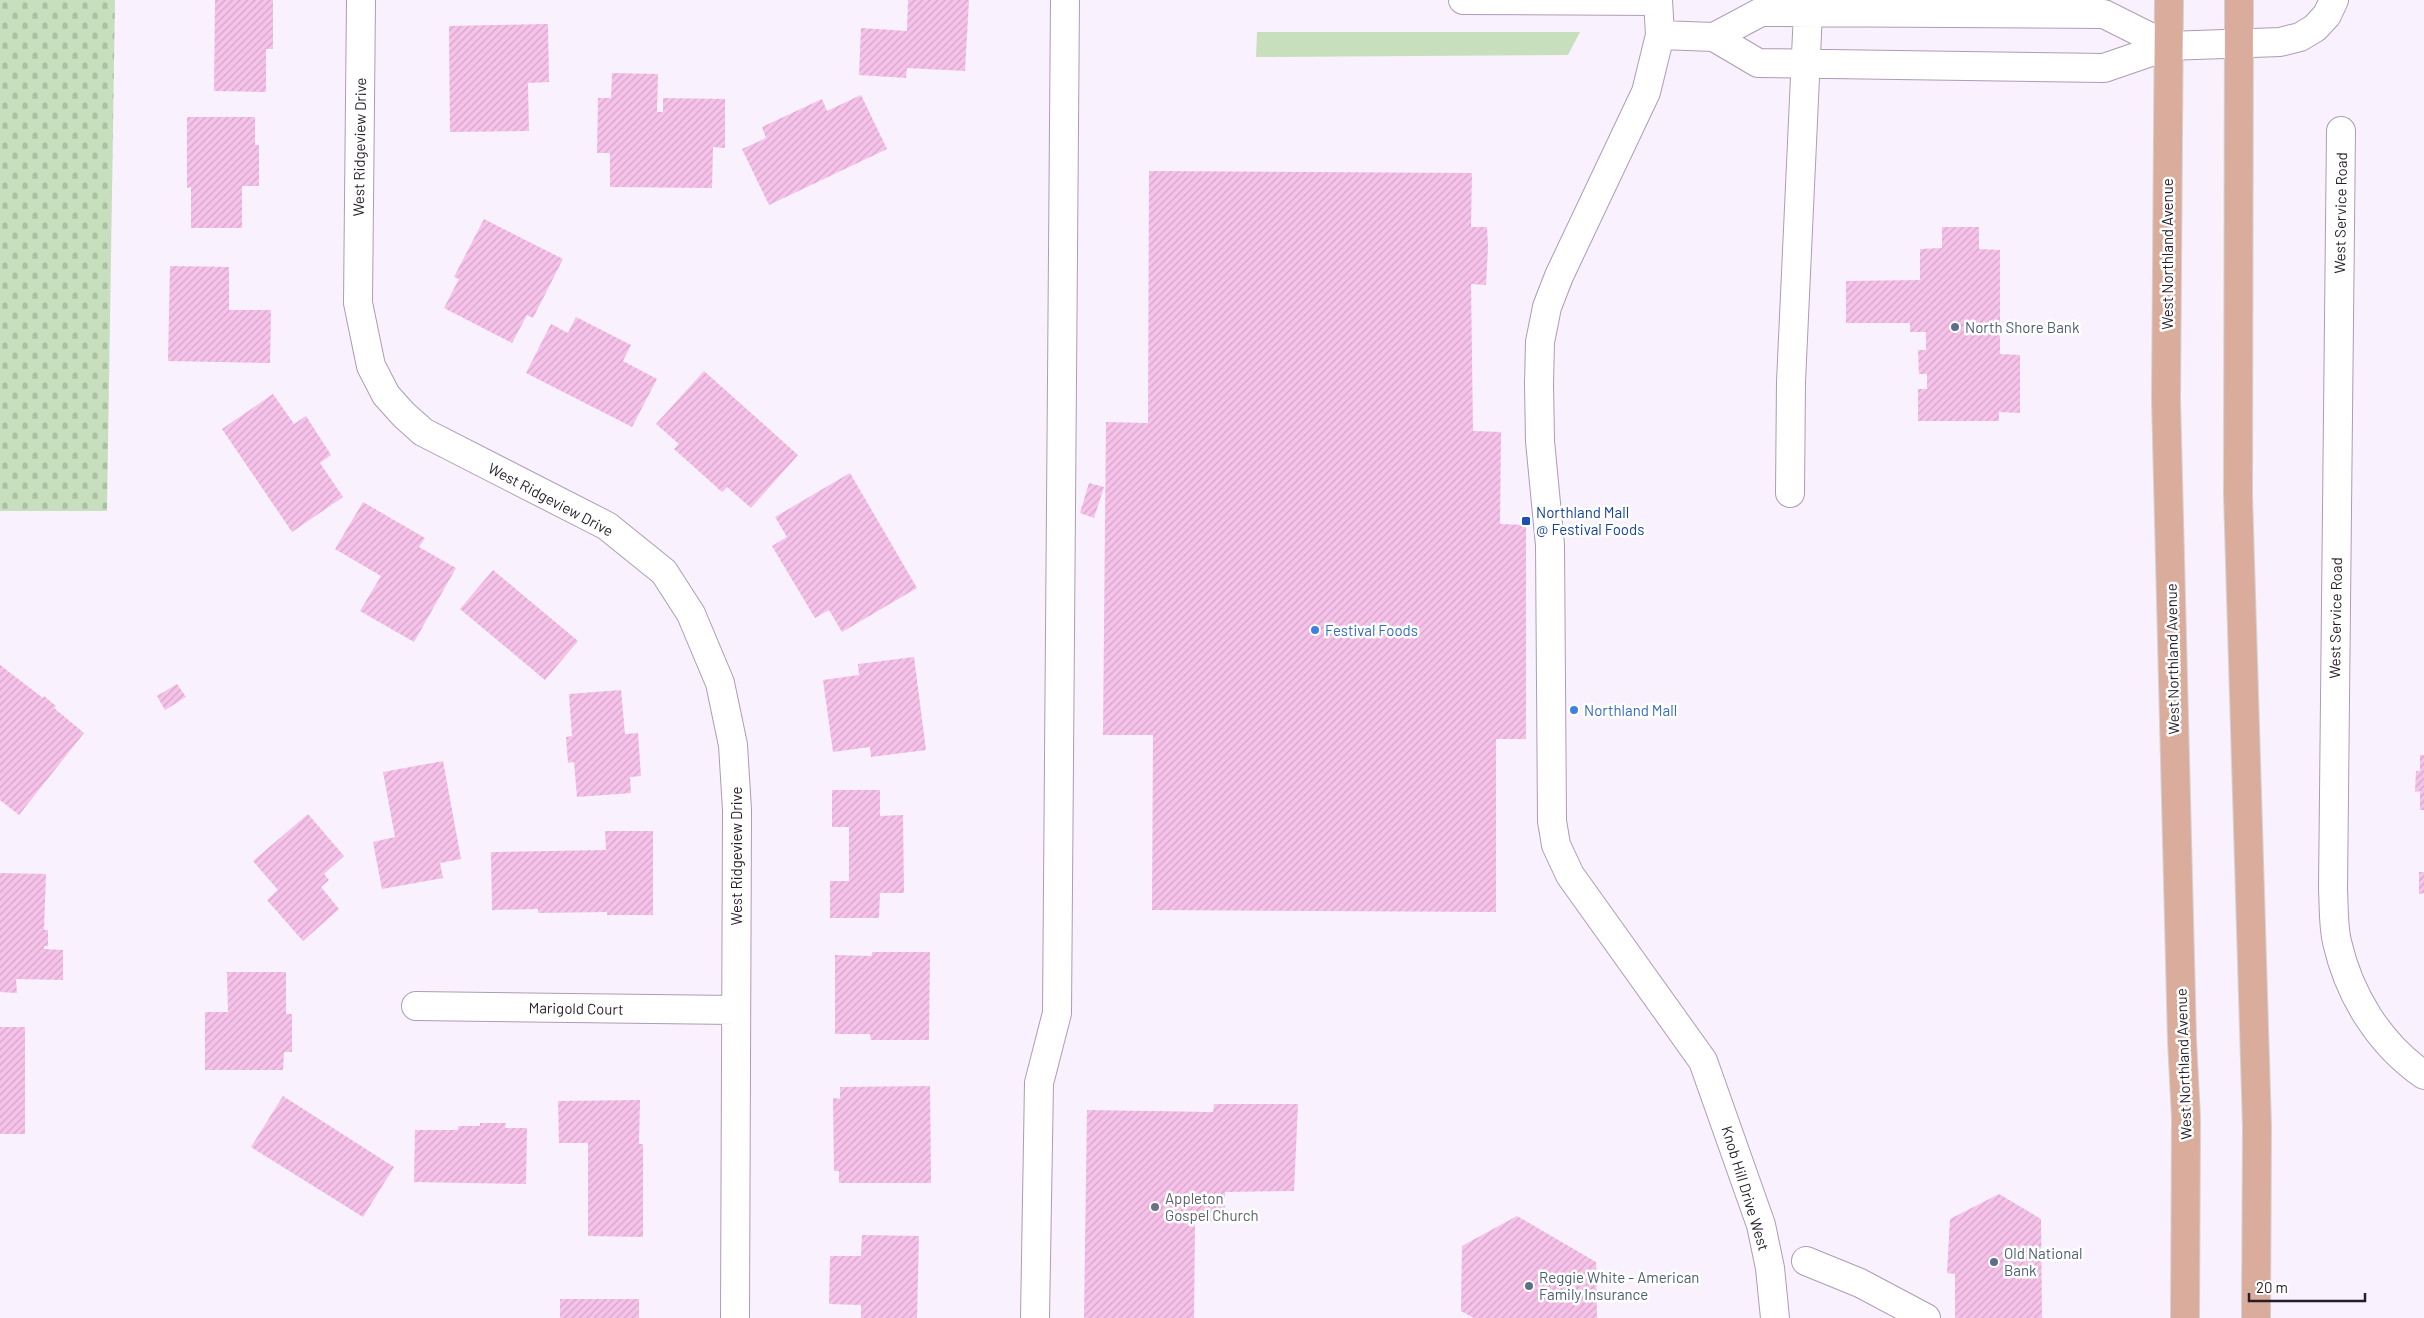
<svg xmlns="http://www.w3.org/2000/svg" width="2424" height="1318" font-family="Barlow,sans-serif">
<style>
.grass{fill:#c7dfbd}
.cemetery{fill:url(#cemetery-stones)}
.building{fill:url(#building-hatch)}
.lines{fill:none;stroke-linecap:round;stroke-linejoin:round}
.minor-casing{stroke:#ae9bb7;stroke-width:30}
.major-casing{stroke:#d3d2d4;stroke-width:30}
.minor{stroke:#fff;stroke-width:28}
.major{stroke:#daac9c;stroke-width:28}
.service-dot{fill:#5c6f8a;stroke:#fff;stroke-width:2}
.transit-dot{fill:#1a4fb4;stroke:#fff;stroke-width:2}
.shop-dot{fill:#3f7fe0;stroke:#fff;stroke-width:2}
.worship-dot{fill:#6b7280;stroke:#fff;stroke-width:2}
.labels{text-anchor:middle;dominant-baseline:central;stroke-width:5;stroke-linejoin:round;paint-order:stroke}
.street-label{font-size:15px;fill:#251e28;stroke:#fff}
.service-label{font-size:15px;fill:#4e5e75;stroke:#fff;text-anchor:start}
.transit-label{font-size:15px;fill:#164399;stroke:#fff;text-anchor:start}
.shop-label{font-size:15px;fill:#366cbe;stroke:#fff;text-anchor:start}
.worship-label{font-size:15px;fill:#5b616d;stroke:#fff;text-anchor:start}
</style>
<defs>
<pattern id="cemetery-stones" width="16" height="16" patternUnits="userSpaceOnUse" patternTransform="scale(1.25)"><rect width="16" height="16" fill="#c7dfbd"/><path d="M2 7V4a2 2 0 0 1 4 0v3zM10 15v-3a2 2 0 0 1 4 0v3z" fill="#abbfa2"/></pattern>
<pattern id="building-hatch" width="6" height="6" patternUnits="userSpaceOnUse" patternTransform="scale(1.25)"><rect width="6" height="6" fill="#f6c2e9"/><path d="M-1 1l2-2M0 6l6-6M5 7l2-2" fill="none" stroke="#d3a6c8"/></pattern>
</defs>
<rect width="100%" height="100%" fill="#f9f1fd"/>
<path class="grass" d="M1257,32H1580L1568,55L1256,57Z"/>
<path class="cemetery" d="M0,0H115L107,511H0Z"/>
<path class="building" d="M215,0H273V49H266V92L214,91Z
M908,0H969L965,71L907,68L906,78L859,75L861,28L907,31Z
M548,24L549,82L528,83L529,131L450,132L449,26Z
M612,73L658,74L657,112H663V98L725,99V148L713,147L712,188L610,187V153H597L598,98H611Z
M861,95L887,149L769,205L742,149L766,138L762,127L822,99L827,111Z
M187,117H255V145H259V186H242V228H191V187L187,188Z
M1149,171L1472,173L1471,227H1487L1488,247L1486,285L1471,284L1473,431L1501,432L1500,524L1526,525V739H1496V912L1152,910L1153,735H1103L1106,422L1148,423Z
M484,219L563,259L533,318L527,315L512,343L444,308L459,279L454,277Z
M1942,227H1979V249L2000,250V354L2020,355V413L1999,412V421H1918V389H1927V374H1919L1918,350H1926V332H1910V323H1846V281L1920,280V249L1942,248Z
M170,266L229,267V310H271L270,363L168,361Z
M576,317L631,345L623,361L657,379L632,427L526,373L551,324L568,333Z
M704,371L798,455L751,508L727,487L722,492L674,449L679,444L656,424Z
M273,394L294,424L306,416L331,455L320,463L343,497L292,532L222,429Z
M850,473L917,588L842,632L829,610L815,618L772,546L787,537L775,517Z
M1089,483L1104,487L1094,518L1080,513Z
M363,502L425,538L419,547L456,568L414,642L360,611L381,576L335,549Z
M493,570L578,641L545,680L460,609Z
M914,657L926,750L871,757L870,747L833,752L823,680L859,675L858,664Z
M0,665L43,698L44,696L56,706L54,708L84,733L19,815L0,800Z
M177,684L186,697L165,710L157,696Z
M621,690L625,734L638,733L641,776L630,777L631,793L577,797L574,762L568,763L566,737L572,736L569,694Z
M2420,755H2424V810H2420V791L2415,792L2416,771H2420Z
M443,761L461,859L440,863L443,878L382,889L373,842L395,837L383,772Z
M832,790H880V816L903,815L904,893H880L879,918H830V881H849V827H832Z
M308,814L344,856L324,874L329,880L321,887L339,909L303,941L267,900L278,890L253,861Z
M605,831H653V915H607V912L538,913V909L492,910L491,852L606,850Z
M2419,872H2424V893L2419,894Z
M0,873L46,874L44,930H48V946H44V949L63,950V980L16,979L17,993L0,992Z
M872,952H930L929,1040H871L870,1034H835V955L872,956Z
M227,972H286V1014H292V1052H284L283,1070H205V1012H228Z
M0,1027H25V1134H0Z
M930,1086L931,1183H839V1171H834L833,1098L840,1099V1087Z
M283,1096L394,1167L363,1217L251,1147Z
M640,1100L639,1144H643V1237L588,1236V1143H559L558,1101Z
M1214,1104H1298L1294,1191L1225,1192V1222L1195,1221L1194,1318H1084L1087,1110L1213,1112Z
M480,1123H506L505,1128H527L526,1184L414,1182L415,1130H458V1126H480Z
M1999,1194L2041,1219L2042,1318H1955V1274L1947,1273L1950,1219Z
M1517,1216L1596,1262L1597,1318H1474L1461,1311L1462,1246Z
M862,1235L919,1236L917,1318H861V1305L829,1304L830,1256H861Z
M560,1299H639V1318H560Z"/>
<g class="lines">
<defs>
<path id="minor" d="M361,0L358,303L371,366L386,395L404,415L423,432L607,526L664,572L691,614L720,683L733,745L737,810L735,1318
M1463,0L1658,1
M1658,0L1660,35L1646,92L1559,276L1547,307L1540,342L1539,384L1540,441L1550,545L1552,821L1556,845L1570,875L1703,1061L1761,1225L1770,1268L1775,1318
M1660,35L1714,37
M2168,46L2104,14L1761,12L1714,37L1758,63L2104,68L2168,46L2280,42L2300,37L2315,28L2327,15L2334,0
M2341,131L2333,889C2334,906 2333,925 2337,942C2349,995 2379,1044 2424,1075
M1790,493L1791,382L1808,12
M416,1006L735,1010
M1806,1261L1860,1283L1926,1318
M1035,1318L1039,1083L1057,1013L1065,0"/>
<path id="major" d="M2169,0L2166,399L2182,1040L2186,1118L2185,1318
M2239,0L2238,495L2257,1127L2256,1318"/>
</defs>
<use href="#minor" class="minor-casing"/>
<use href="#major" class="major-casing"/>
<use href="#minor" class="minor"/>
<use href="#major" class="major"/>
</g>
<g class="service-dot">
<circle cx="1955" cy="327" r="5"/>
<circle cx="1994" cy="1262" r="5"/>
<circle cx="1529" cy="1286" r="5"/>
</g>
<rect class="transit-dot" x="1521" y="516" width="10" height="10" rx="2.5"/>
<g class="shop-dot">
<circle cx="1315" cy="630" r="5"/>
<circle cx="1574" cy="710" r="5"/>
</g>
<circle class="worship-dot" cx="1155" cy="1207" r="5"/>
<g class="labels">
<g class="street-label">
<text transform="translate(359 147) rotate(-89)">West Ridgeview Drive</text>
<text transform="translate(2340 213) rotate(-89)">West Service Road</text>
<text transform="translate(2167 254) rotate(-90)">West Northland Avenue</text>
<text transform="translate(551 499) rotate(28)">West Ridgeview Drive</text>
<text transform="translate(2335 618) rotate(-89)">West Service Road</text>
<text transform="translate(2172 659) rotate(-91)">West Northland Avenue</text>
<text transform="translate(736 856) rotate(-90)">West Ridgeview Drive</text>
<text transform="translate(576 1008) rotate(1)">Marigold Court</text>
<text transform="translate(2183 1064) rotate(-92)">West Northland Avenue</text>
<text transform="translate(1746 1188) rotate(73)">Knob Hill Drive West</text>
</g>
<g class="service-label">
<text x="1965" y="327">North Shore Bank</text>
<text x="2004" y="1253">Old National<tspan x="2004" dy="17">Bank</tspan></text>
<text x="1539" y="1277">Reggie White - American<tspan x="1539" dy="17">Family Insurance</tspan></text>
</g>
<g class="transit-label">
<text x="1536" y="512">Northland Mall<tspan x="1536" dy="17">@ Festival Foods</tspan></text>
</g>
<g class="shop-label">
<text x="1325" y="630">Festival Foods</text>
<text x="1584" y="710">Northland Mall</text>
</g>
<g class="worship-label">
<text x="1165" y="1198">Appleton<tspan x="1165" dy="17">Gospel Church</tspan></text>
</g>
</g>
<path d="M2249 1293v8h116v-8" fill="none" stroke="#251e28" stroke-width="2.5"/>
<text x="2256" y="1293" font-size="15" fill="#251e28" stroke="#ffffff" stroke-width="4" paint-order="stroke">20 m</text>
</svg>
